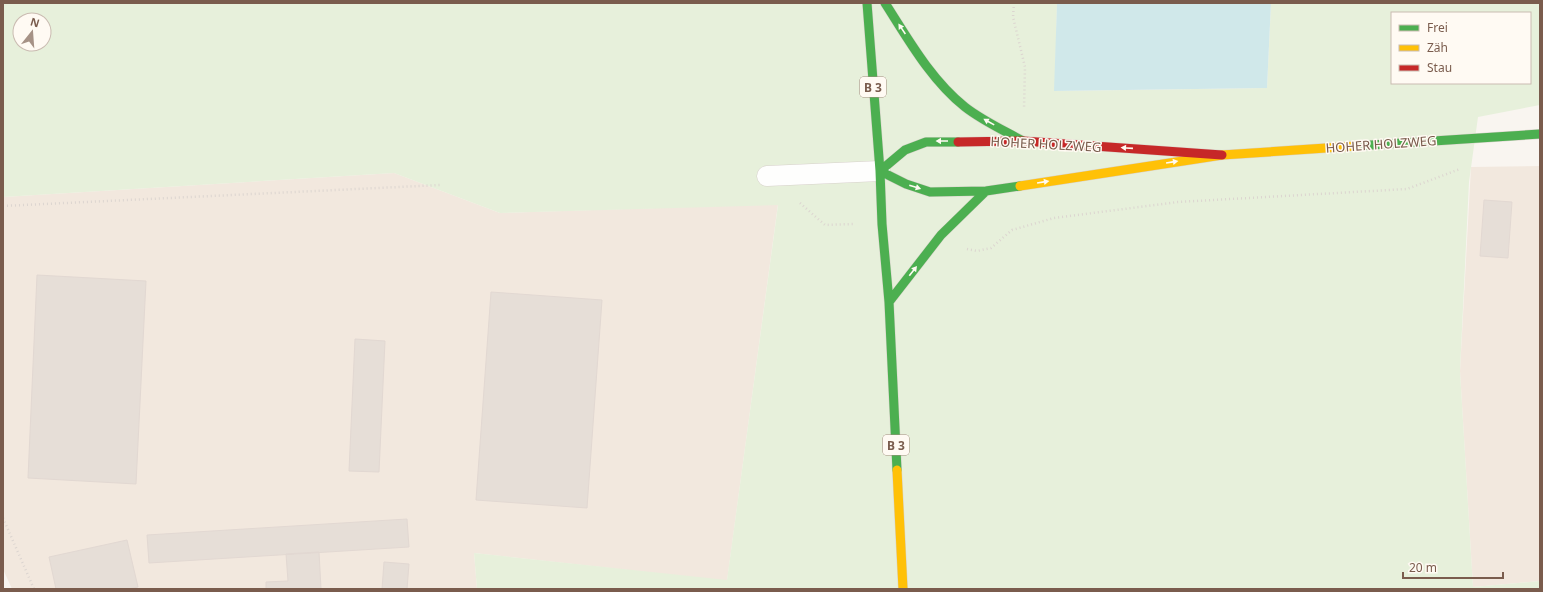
<svg xmlns="http://www.w3.org/2000/svg" width="1543" height="592" font-family="'Noto Sans',sans-serif">
<style>
.residential{fill:#f2e8de}
.green{fill:#e7f0db;fill-rule:evenodd}
.water{fill:#d0e8ea}
.building{fill:#e6ded7;stroke:#e2d8d2}
.lines{fill:none;stroke-linecap:round;stroke-linejoin:round}
.lane-casing{stroke:#d7d1cb;stroke-width:21}
.fast-casing{stroke:#d9d2cb;stroke-width:10}
.slow-casing{stroke:#d9d2cb;stroke-width:10}
.jam-casing{stroke:#d9d2cb;stroke-width:10}
.path{stroke:#dcd5d0;stroke-width:2.5;stroke-dasharray:1 3;stroke-linecap:butt}
.lane{stroke:#fefefd;stroke-width:20}
.fast{stroke:#4caf50;stroke-width:9}
.slow{stroke:#ffc107;stroke-width:9}
.jam{stroke:#c62828;stroke-width:9}
.oneway{fill:#fffaf3}
.labels{text-anchor:middle;dominant-baseline:central;stroke-width:3;stroke-linejoin:round;paint-order:stroke}
.shield{fill:#fffaf3;stroke:#a28b7f;stroke-width:1}
.shield-label{font-size:12px;font-weight:bold;fill:#7a5c4d}
.street-label{font-size:13px;fill:#7a5c4d;stroke:#fffaf3}
</style>
<rect width="100%" height="100%" fill="#f9f5f0"/>
<path class="residential" d="M1540,166V581L1473,587L1460,371L1471,167Z
M394,173L500,213L778,204L727,581L474,553L477,589H12L3,569V197Z"/>
<path class="green" d="M3,3H1057L1055,91L1267,88L1271,3H1540V105L1478,117L1469,182L1460,371L1473,587L1540,581V589H477L474,553L727,580L778,205L500,213L394,173L3,197ZM1392,13H1530V83H1392ZM20,20H44V44H20Z"/>
<path class="water" d="M1057,3H1271L1267,88L1054,91Z"/>
<path class="building" d="M1484,200L1512,202L1508,258L1480,256Z
M37,275L146,281L136,484L28,478Z
M491,292L602,300L587,508L476,500Z
M355,339L385,341L379,472L349,471Z
M407,519L409,547L149,563L147,535Z
M127,540L138,587L129,589H56L49,557Z
M319,552L321,589H266V582L288,581L286,554Z
M384,562L409,564L407,589H382Z"/>
<g class="lines">
<defs>
<path id="lane" d="M767,176L880,171"/>
<path id="fast" d="M867,3L880,171
M885,3C908,39 931,80 965,107C983,121 1003,130 1023,141
M958,142H926L905,150L880,171L906,184L930,192L986,191L1020,186
M1356,146L1540,134
M880,171L882,224L889,302L897,470
M889,302L941,235L986,191"/>
<path id="slow" d="M1020,186L1222,155L1356,146
M897,470L903,589"/>
<path id="jam" d="M958,142L1023,141L1222,155"/>
</defs>
<use href="#lane" class="lane-casing"/>
<use href="#fast" class="fast-casing"/>
<use href="#slow" class="slow-casing"/>
<use href="#jam" class="jam-casing"/>
<path class="path" d="M1014,3L1013,17L1025,67L1024,109
M800,203L825,225L853,224
M3,206L440,185
M967,249L977,251L991,248L1012,230L1054,218L1178,202L1407,189L1460,169
M3,518L34,589"/>
<use href="#lane" class="lane"/>
<use href="#fast" class="fast"/>
<use href="#slow" class="slow"/>
<use href="#jam" class="jam"/>
</g>
<defs><path id="oneway-solid" d="M-6-.8H1V-3.2L6.5 0L1 3.2V.8H-6Z"/></defs>
<g class="oneway">
<use href="#oneway-solid" transform="translate(902 29) rotate(-124)"/>
<use href="#oneway-solid" transform="translate(989 122) rotate(-151)"/>
<use href="#oneway-solid" transform="translate(942 141) rotate(180)"/>
<use href="#oneway-solid" transform="translate(1127 148) rotate(-176)"/>
<use href="#oneway-solid" transform="translate(1172 162) rotate(-9)"/>
<use href="#oneway-solid" transform="translate(1043 182) rotate(-9)"/>
<use href="#oneway-solid" transform="translate(915 187) rotate(17)"/>
<use href="#oneway-solid" transform="translate(913 271) rotate(-52)"/>
</g>
<g class="labels">
<g class="shield">
<rect x="860" y="77" width="26" height="20" rx="3"/>
<rect x="883" y="435" width="26" height="20" rx="3"/>
</g>
<g class="shield-label">
<text x="873" y="87">B 3</text>
<text x="896" y="445">B 3</text>
</g>
<g class="street-label">
<text transform="translate(1046 144) rotate(3)">HOHER HOLZWEG</text>
<text transform="translate(1381 144) rotate(-4)">HOHER HOLZWEG</text>
</g>
</g>
<rect width="1543" height="592" fill="none" stroke="#7a5c4d" stroke-width="8"/>
<rect x="1391" y="12" width="140" height="72" fill="#fffaf3" stroke="#cabbb1"/>
<rect x="1399" y="25" width="20" height="6" fill="#4caf50" stroke="#cabbb1"/>
<text x="1427" y="32" font-size="12" fill="#7a5c4d">Frei</text>
<rect x="1399" y="45" width="20" height="6" fill="#ffc107" stroke="#cabbb1"/>
<text x="1427" y="52" font-size="12" fill="#7a5c4d">Zäh</text>
<rect x="1399" y="65" width="20" height="6" fill="#c62828" stroke="#cabbb1"/>
<text x="1427" y="72" font-size="12" fill="#7a5c4d">Stau</text>
<g transform="translate(32 32) rotate(17)"><circle r="19" fill="#fffaf3" stroke="#cabbb1"/>
<path d="M0-3L7 15L0 10L-7 15Z" fill="#a69286"/>
<text y="-6" font-size="11" font-weight="bold" text-anchor="middle" fill="#7a5c4d">N</text>
</g>
<path d="M1403 572v6h100v-6" fill="none" stroke="#7a5c4d" stroke-width="2"/>
<text x="1409" y="572" font-size="12" fill="#7a5c4d" stroke="#fffaf3" stroke-width="3" paint-order="stroke">20 m</text>
</svg>
